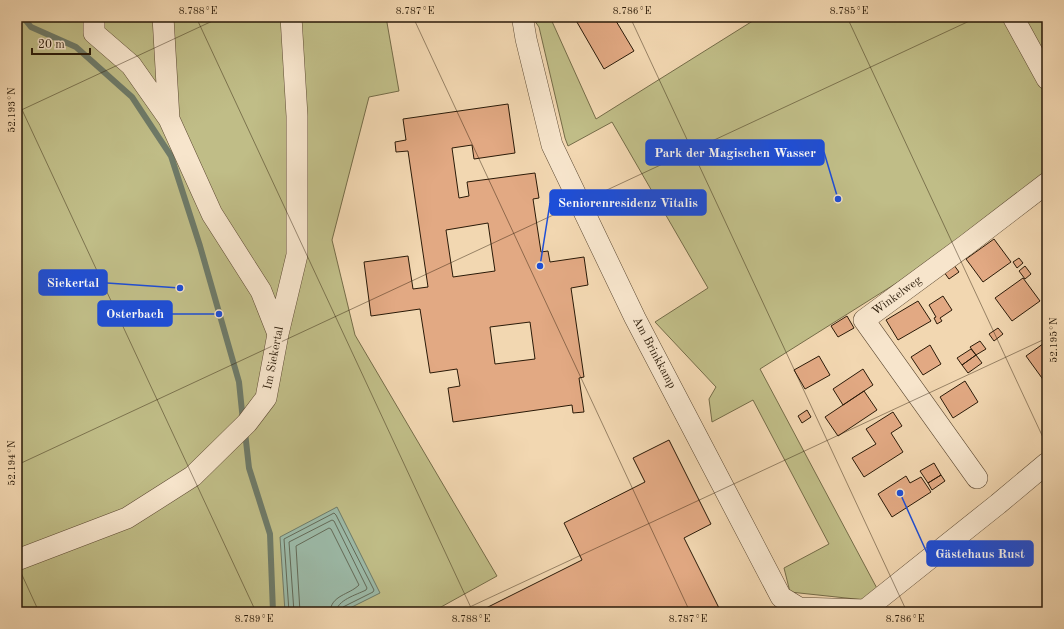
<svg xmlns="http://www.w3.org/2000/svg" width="1064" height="629" font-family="'Old Standard TT',serif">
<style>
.green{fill:#c0bd87;stroke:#756c48}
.water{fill:#9cbaa8;stroke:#6e7a68}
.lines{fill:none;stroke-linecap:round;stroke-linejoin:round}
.shore{stroke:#636a58;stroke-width:1}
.stream{stroke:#6e7a68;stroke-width:6}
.building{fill:#e2a983;stroke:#2a1a08;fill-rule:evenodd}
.minor-casing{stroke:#5c4932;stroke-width:22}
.minor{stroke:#f7e5cc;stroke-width:21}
.ticks{fill:none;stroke:#2a1a08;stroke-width:1;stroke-opacity:0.45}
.labels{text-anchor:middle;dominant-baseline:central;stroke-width:4;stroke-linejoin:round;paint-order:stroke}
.street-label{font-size:12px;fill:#2a1a08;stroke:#f7e5cc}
.leader{fill:none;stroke:#1d4ed8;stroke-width:1.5}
.callout-dot{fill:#1d4ed8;stroke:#f7e5cc;stroke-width:1.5}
.callout{fill:#1d4ed8;stroke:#1d4ed8;stroke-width:1.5}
.callout-label{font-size:13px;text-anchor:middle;font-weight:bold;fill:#fff}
.neatline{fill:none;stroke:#2a1a08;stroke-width:1.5}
.ticks-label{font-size:10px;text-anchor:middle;fill:#2a1a08}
</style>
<rect width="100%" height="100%" fill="#f2d7b1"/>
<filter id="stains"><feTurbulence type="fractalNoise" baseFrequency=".005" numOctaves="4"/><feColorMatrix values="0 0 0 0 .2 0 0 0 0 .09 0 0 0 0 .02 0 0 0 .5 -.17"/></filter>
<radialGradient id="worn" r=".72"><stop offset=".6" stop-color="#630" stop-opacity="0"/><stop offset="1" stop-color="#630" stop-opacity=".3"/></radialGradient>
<path class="green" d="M17,17H386L399,91L369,97L332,240L355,335L497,576L432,612H17Z
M532,17H550L596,119L759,17H1047V178L903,279L760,369L880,594L874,601L790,592L784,568L829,544L753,400L712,422L709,399L716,387L655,322L708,288L612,122L568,146L565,138L539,27Z"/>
<path class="water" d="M337,507L380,593L342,612H285L280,537Z"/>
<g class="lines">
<path class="shore" d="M289,612L284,539L334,513L336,515L374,590L373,592L343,607L341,612
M294,612L289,542L332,520L334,521L367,588L366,590C356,595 337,600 336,612
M300,612L296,546L329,528L331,529L359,585C349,595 331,595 330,612"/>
<path class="stream" d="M23,17L31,27L76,47L132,97L171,156L200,246L239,382L243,421
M245,432L249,468L270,534L273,612"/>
</g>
<path class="building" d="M574,17H624L616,21L634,51L604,69Z
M508,104L515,153L474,159L472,145L452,148L459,198L469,196L467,182L535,173L539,198L533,199L541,252L548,251L550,262L584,257L588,285L571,288L584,377L579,378L584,412L573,413L572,405L453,422L448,388L460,386L457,369L430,373L420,309L371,316L364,262L408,256L413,289L428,287L408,151L396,152L395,142L406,140L403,119ZM488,223L495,271L453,277L446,230ZM530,322L535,359L495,364L490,327Z
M994,239L1011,262L983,282L966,259Z
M1019,258L1023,263L1017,268L1013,262Z
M951,261L959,272L949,279L941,268Z
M1025,266L1031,274L1025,279L1019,271Z
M1023,278L1040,301L1012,321L995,298Z
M943,296L952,310L940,318L942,321L937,324L934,318L936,317L929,305Z
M918,301L931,321L898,340L886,320Z
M847,316L854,328L838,337L831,326Z
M998,328L1003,334L994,341L989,334Z
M980,341L986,349L976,355L970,347Z
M1047,341V385L1026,356Z
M930,345L941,364L923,375L911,357Z
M971,349L976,355L962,365L957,358Z
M976,355L982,363L968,373L962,365Z
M819,356L830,375L805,389L794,370Z
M863,369L873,385L843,405L833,389Z
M965,381L978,402L953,418L940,397Z
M864,391L877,410L838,436L825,417Z
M807,410L811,417L802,423L798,416Z
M893,412L902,426L891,433L903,452L864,477L852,458L876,444L866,429Z
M669,440L711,524L684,538L721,612H478L582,560L564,523L645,482L633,458Z
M934,463L941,475L928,483L920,471Z
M941,475L945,481L932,490L928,483Z
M906,476L910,483L921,477L931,492L892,517L878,494Z"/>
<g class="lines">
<defs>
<path id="minor" d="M94,17V33L131,65L169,119L212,214L261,291L278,334
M163,17L169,119
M524,17L523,21L526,39L552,145L635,318L781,597L799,608L865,610L866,612
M1013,17L1047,79
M977,478L864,320L966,245L1047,183
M17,560L127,518L193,476L247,423L266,398L278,334L297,255V116L291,17
M865,610L998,504L1047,463"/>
</defs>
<use href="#minor" class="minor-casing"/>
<use href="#minor" class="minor"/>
</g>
<path class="ticks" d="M196,17L473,612M413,17L690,612M630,17L907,612M847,17L1047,446M17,99L256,612M17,112L221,17M17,465L978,17M17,564L39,612M459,612L1047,338"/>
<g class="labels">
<g class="street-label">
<text transform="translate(897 296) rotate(-36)">Winkelweg</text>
<text transform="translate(654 353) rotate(62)">Am Brinkkamp</text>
<text transform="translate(274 358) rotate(-79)">Im Siekertal</text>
</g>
</g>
<path class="leader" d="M838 199L824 152M540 266L550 203M180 288L107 283M219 314L172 314M900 493L927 553"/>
<g class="callout-dot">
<circle cx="838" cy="199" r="4"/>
<circle cx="540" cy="266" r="4"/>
<circle cx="180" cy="288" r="4"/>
<circle cx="219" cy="314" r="4"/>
<circle cx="900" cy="493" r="4"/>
</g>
<g class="callout">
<rect x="646" y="140" width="178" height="25" rx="4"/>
<rect x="550" y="190" width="156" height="25" rx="4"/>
<rect x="39" y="270" width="68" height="25" rx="4"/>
<rect x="98" y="301" width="74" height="25" rx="4"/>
<rect x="927" y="541" width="106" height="25" rx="4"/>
</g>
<g class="callout-label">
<text x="735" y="157">Park der Magischen Wasser</text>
<text x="628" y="207">Seniorenresidenz Vitalis</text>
<text x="73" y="287">Siekertal</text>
<text x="135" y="318">Osterbach</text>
<text x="980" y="558">Gästehaus Rust</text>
</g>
<rect width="1064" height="629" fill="none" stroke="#f2d7b1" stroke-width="44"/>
<path d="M32 48v6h58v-6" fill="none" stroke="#2a1a08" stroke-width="2"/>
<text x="38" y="48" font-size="12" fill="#2a1a08" stroke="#f7e5cc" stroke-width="3" paint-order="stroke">20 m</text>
<rect x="22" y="22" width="1020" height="585" class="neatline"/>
<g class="ticks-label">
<text x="198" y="14">8.788°E</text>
<text x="415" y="14">8.787°E</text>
<text x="632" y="14">8.786°E</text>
<text x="849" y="14">8.785°E</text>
<text transform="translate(11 110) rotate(-90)" y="4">52.193°N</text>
<text transform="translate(1053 340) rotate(-90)" y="4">52.195°N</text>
<text transform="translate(11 463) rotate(-90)" y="4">52.194°N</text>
<text x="254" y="622">8.789°E</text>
<text x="471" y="622">8.788°E</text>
<text x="688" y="622">8.787°E</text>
<text x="905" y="622">8.786°E</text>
</g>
<rect width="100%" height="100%" filter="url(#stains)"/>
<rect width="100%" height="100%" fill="url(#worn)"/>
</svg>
